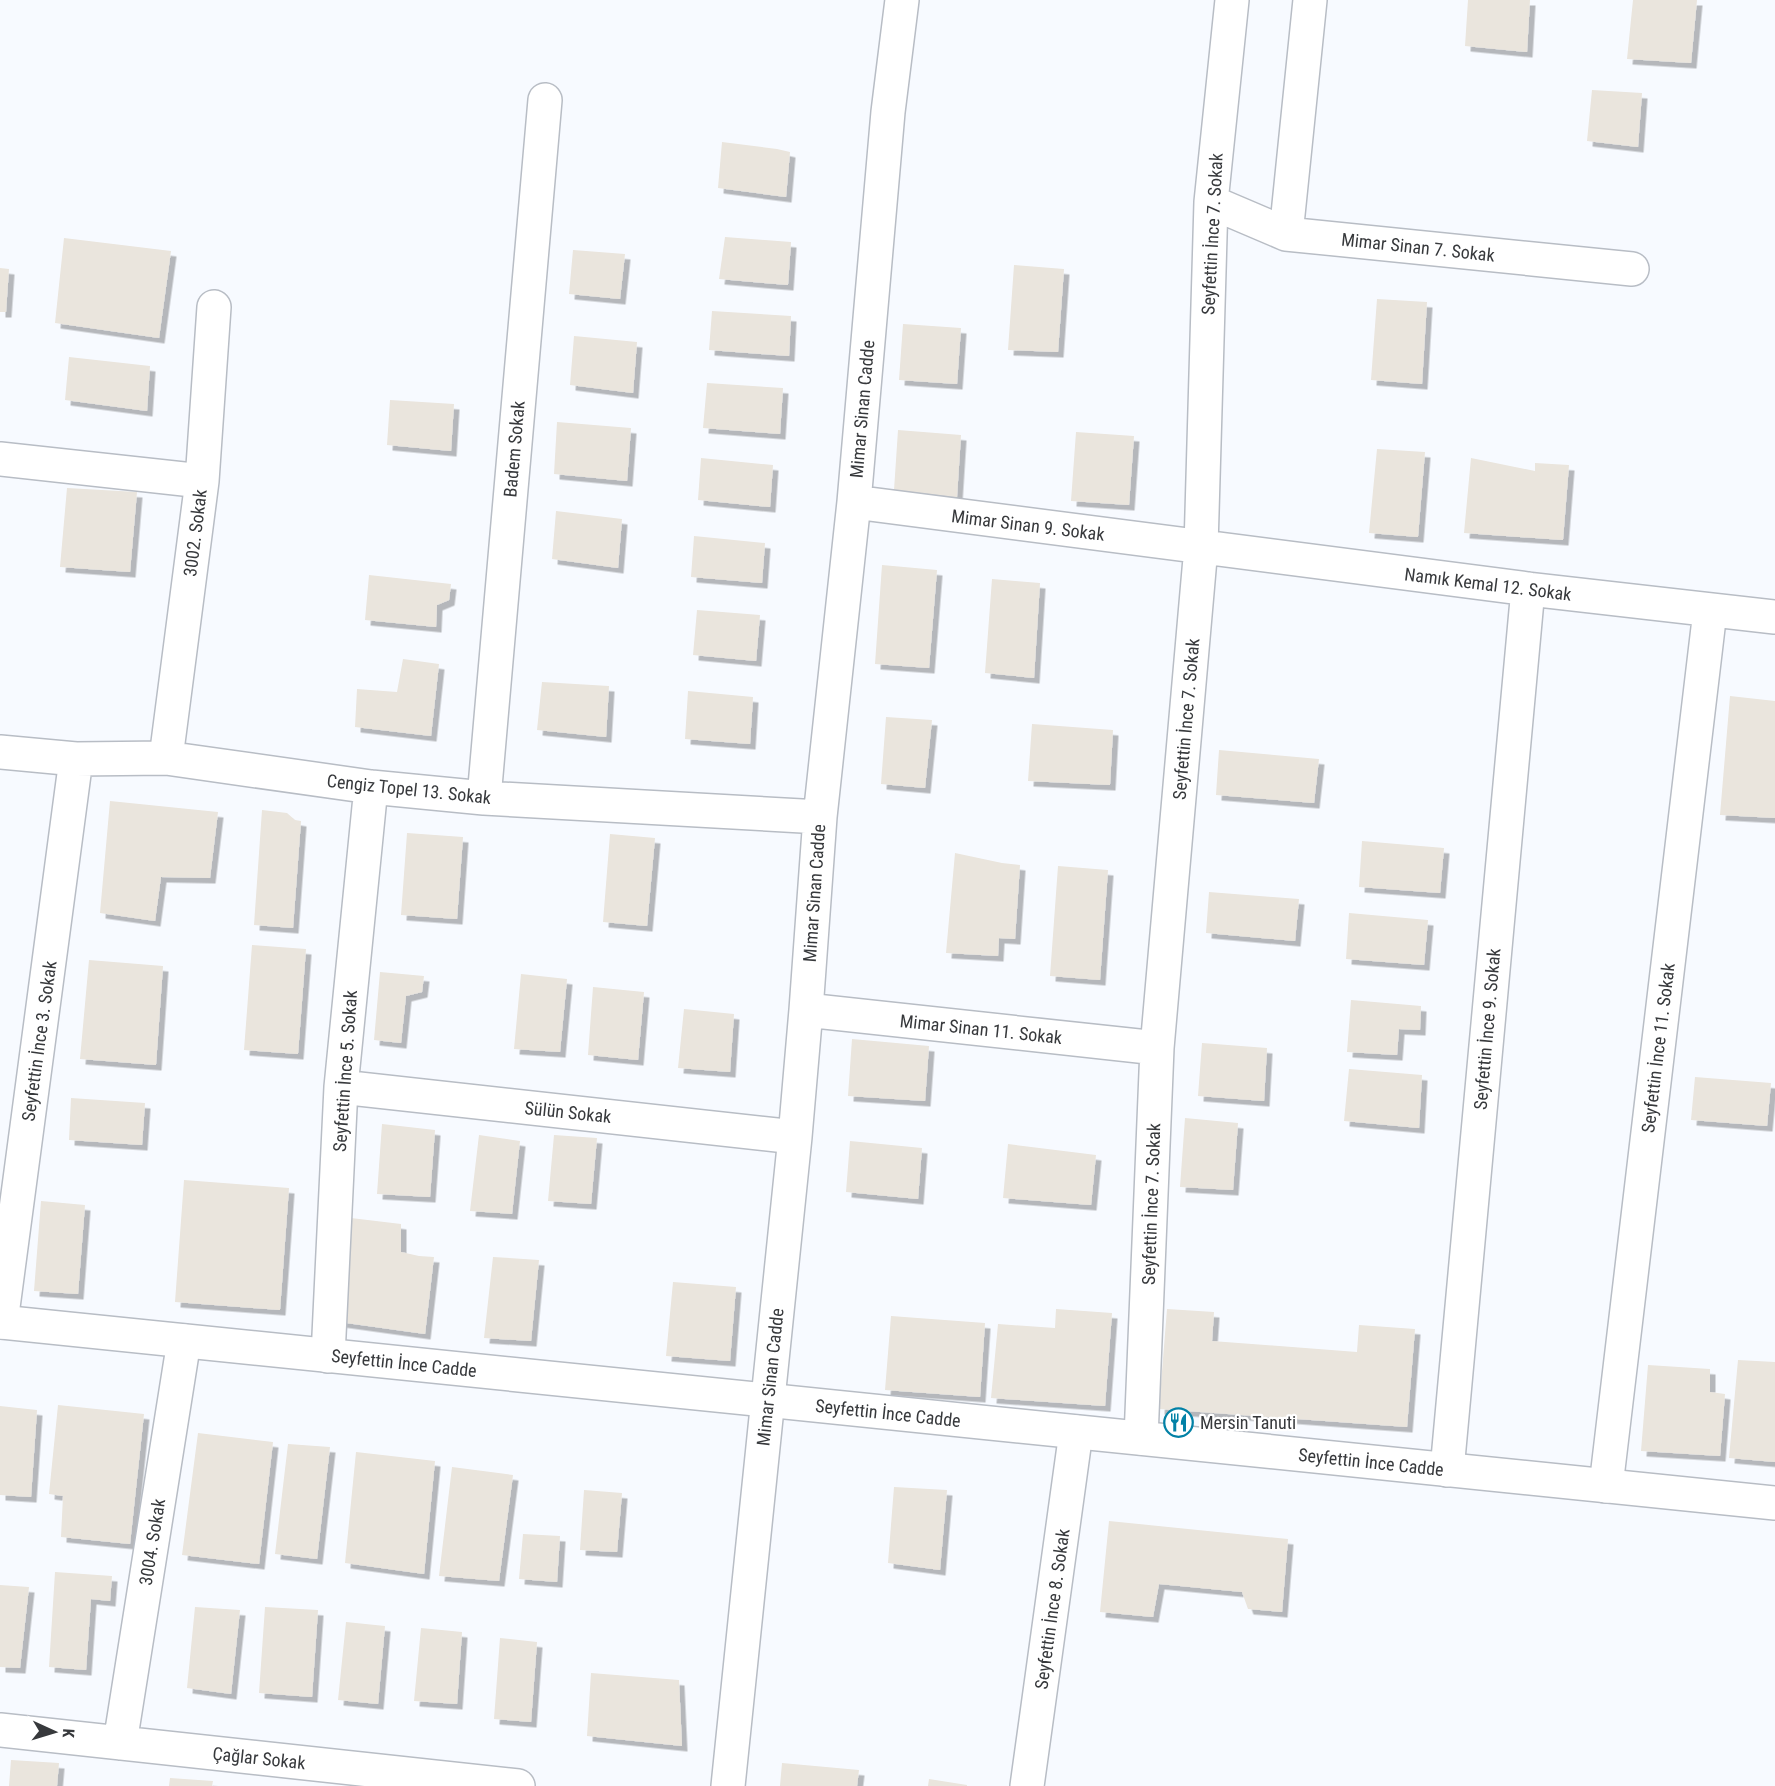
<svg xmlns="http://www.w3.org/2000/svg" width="1775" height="1786" font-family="'Roboto Condensed',sans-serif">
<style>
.building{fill:#eae5dd;filter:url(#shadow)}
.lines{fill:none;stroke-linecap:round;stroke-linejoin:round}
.minor-casing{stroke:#b8bdc5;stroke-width:36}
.secondary-casing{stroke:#b8bdc5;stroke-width:36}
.minor{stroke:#fff;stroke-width:33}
.secondary{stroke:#fff;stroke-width:33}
.labels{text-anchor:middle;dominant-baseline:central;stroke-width:4.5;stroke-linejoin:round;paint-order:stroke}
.street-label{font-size:18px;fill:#37393c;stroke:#fff}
.poi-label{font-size:18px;fill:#37393c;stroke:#fff;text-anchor:start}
</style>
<defs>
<filter id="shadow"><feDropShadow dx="5.5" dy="5.5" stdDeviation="0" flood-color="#0004"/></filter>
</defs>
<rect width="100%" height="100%" fill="#f7faff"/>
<path class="building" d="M1468,0H1530L1527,52L1465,46Z
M1633,0H1697L1691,63L1627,59Z
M1592,90L1642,93L1638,147L1587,141Z
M722,142L777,149L790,152L786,197L718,188Z
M725,237L791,242L788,285L719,279Z
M64,238L171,251L159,338L55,323Z
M573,250L625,254L620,299L569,294Z
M1014,265L1064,269L1058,352L1008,350Z
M0,268L9,269L6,312H0Z
M1377,299L1427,302L1422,384L1371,380Z
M712,311L791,316L789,356L709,350Z
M903,324L961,328L957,384L899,380Z
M574,336L637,342L633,393L570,385Z
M69,357L150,366L147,411L65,400Z
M707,383L783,388L780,434L703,428Z
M390,400L454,404L451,451L387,445Z
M557,422L631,428L627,481L554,474Z
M898,430L961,435L957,497L894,490Z
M1076,432L1134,436L1129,505L1071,501Z
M1377,449L1425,452L1418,537L1369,533Z
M701,458L773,465L770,507L698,500Z
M1471,458L1535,471V463L1569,465L1563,540L1464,533Z
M67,488L137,492L130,572L60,567Z
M556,511L622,519L618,568L552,559Z
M694,536L765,543L762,583L691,577Z
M882,565L937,570L929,668L875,664Z
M369,575L451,584L449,600L437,605L436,627L365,620Z
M992,579L1040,583L1034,678L985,673Z
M697,610L760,615L756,661L693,655Z
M403,659L439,664L431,736L355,727L357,689L397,692Z
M542,682L609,686L606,737L537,730Z
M688,691L753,697L750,744L685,739Z
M1730,696L1775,701V818L1720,815Z
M886,717L932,720L925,788L881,784Z
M1032,724L1113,730L1110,785L1028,781Z
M1219,750L1319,759L1314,803L1216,795Z
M110,801L218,812L210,878L161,877L155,921L100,913Z
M262,810L287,813L295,820L301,821L293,928L254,925Z
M407,833L463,837L457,919L401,915Z
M610,834L655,838L647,926L603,922Z
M1362,841L1444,848L1440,893L1359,887Z
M955,853L1002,863L1020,865L1015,939L999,938L998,956L946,953Z
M1058,866L1108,870L1100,980L1050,976Z
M1209,892L1299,899L1295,941L1206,933Z
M1349,913L1428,920L1424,965L1346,959Z
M252,945L306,949L298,1054L244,1050Z
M89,960L163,966L156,1065L80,1059Z
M380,972L424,976L422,992L406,996L401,1043L374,1040Z
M521,974L567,979L560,1052L514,1049Z
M593,987L644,992L638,1060L588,1055Z
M1351,1000L1421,1006L1420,1030L1399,1029L1397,1055L1347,1052Z
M684,1009L734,1014L730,1072L678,1068Z
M852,1039L929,1046L925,1101L848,1096Z
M1202,1043L1267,1048L1264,1101L1198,1096Z
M1349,1069L1422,1075L1419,1128L1344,1121Z
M1695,1077L1771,1083L1767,1126L1691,1120Z
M71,1098L145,1103L142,1145L69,1140Z
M1185,1118L1238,1123L1233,1190L1180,1187Z
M382,1124L435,1130L430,1197L377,1194Z
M479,1135L520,1141L512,1214L470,1211Z
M554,1135L597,1138L591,1204L548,1201Z
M850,1141L922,1148L918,1199L846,1192Z
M1008,1144L1096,1155L1091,1205L1003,1198Z
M184,1180L289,1188L280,1310L175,1302Z
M41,1201L85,1205L78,1294L34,1291Z
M351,1218L401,1224V1252L419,1256L434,1257L425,1334L339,1322Z
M493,1257L539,1260L531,1341L484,1338Z
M673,1282L736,1287L730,1361L666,1356Z
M1056,1309L1112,1313L1105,1406L991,1398L998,1324L1055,1328Z
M1167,1309L1214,1312L1212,1341L1357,1352L1359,1325L1415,1329L1407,1427L1159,1409Z
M891,1316L985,1323L980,1397L885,1390Z
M1738,1360L1775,1362V1462L1729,1458Z
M1648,1365L1710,1369V1392L1725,1394L1720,1456L1641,1451Z
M58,1405L144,1414L130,1544L61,1537L63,1496L49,1494Z
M0,1406L37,1410L31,1497L0,1495Z
M198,1433L273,1442L259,1564L182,1555Z
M288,1444L330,1447L317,1559L275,1554Z
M356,1452L435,1461L424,1574L345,1563Z
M452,1467L513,1475L499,1581L439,1576Z
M894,1487L947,1490L940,1570L888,1563Z
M584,1490L622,1493L617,1552L580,1550Z
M1109,1521L1288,1539L1282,1612L1248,1609L1242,1592L1159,1584L1153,1617L1100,1612Z
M523,1534L560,1536L557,1582L519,1579Z
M55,1572L112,1576L110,1601L91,1599L86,1670L49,1667Z
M0,1585L29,1587L20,1668L0,1667Z
M195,1607L240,1610L231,1694L187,1688Z
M265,1607L318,1610L312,1697L259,1693Z
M346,1622L385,1626L378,1704L338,1700Z
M421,1628L462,1632L457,1704L414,1701Z
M500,1638L537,1642L531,1722L494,1719Z
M591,1673L679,1680L682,1746L587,1736Z
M11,1760L59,1763L57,1786H9Z
M782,1763L859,1770L857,1786H780Z
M170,1778L213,1781L212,1786H169Z
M929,1779L967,1785V1786H928Z"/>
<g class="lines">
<defs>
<path id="minor" d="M1211,202L1286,234L1632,269
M1286,234L1310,0
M0,459L202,481
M854,502L1528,589L1775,617
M0,752L76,759L166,758L371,787L484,798L820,817
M166,758L202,481L214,307
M484,798L545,100
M806,1010L1157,1048
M341,1087L795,1137
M1,1322L76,759
M328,1356L341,1087L371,787
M1141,1438L1157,1048L1201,547L1211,202L1232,0
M1447,1470L1528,589
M1606,1486L1710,611
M0,1730L518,1786
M120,1743L184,1341
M728,1786L795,1137L806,1010L820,817L854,502L888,112L902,0
M1027,1786L1076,1432"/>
<path id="secondary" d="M0,1322L1775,1503"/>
</defs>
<use href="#minor" class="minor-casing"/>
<use href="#secondary" class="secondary-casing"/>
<use href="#minor" class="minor"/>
<use href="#secondary" class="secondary"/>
</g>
<defs>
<symbol id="restaurant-ring" viewBox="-11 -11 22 22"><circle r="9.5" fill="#fff" stroke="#0281a6" stroke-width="1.5"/><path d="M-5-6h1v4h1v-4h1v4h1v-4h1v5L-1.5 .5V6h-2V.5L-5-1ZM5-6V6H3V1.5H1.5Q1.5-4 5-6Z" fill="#0281a6"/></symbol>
</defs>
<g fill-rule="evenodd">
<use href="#restaurant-ring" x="1162" y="1406" width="33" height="33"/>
</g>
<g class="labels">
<g class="street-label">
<text transform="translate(1212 234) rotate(-87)">Seyfettin İnce 7. Sokak</text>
<text transform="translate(1418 247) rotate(6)">Mimar Sinan 7. Sokak</text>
<text transform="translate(862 409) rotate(-85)">Mimar Sinan Cadde</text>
<text transform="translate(514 449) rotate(-85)">Badem Sokak</text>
<text transform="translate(1028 525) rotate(7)">Mimar Sinan 9. Sokak</text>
<text transform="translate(195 533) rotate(-83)">3002. Sokak</text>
<text transform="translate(1488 584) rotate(7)">Namık Kemal 12. Sokak</text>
<text transform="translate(1186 719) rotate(-85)">Seyfettin İnce 7. Sokak</text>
<text transform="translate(409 789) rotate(6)">Cengiz Topel 13. Sokak</text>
<text transform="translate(814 893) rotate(-86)">Mimar Sinan Cadde</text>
<text transform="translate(981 1029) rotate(6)">Mimar Sinan 11. Sokak</text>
<text transform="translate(1487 1029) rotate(-85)">Seyfettin İnce 9. Sokak</text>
<text transform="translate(39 1041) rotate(-82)">Seyfettin İnce 3. Sokak</text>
<text transform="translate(1658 1048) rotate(-83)">Seyfettin İnce 11. Sokak</text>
<text transform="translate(345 1071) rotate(-86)">Seyfettin İnce 5. Sokak</text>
<text transform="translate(568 1112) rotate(6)">Sülün Sokak</text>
<text transform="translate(1151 1204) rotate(-88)">Seyfettin İnce 7. Sokak</text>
<text transform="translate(404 1363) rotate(6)">Seyfettin İnce Cadde</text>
<text transform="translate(770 1377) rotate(-84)">Mimar Sinan Cadde</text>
<text transform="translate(888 1413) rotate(6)">Seyfettin İnce Cadde</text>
<text transform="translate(1371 1462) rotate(6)">Seyfettin İnce Cadde</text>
<text transform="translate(152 1542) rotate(-81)">3004. Sokak</text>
<text transform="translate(1052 1609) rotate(-82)">Seyfettin İnce 8. Sokak</text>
<text transform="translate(259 1758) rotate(6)">Çağlar Sokak</text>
</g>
<g class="poi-label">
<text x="1200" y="1422">Mersin Tanuti</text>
</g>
</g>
<g transform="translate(54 1732) rotate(94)" stroke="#ffffff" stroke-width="4.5" paint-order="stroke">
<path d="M0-4.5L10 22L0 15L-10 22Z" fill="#37393c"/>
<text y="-9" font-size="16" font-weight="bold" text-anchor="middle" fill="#37393c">K</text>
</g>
</svg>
